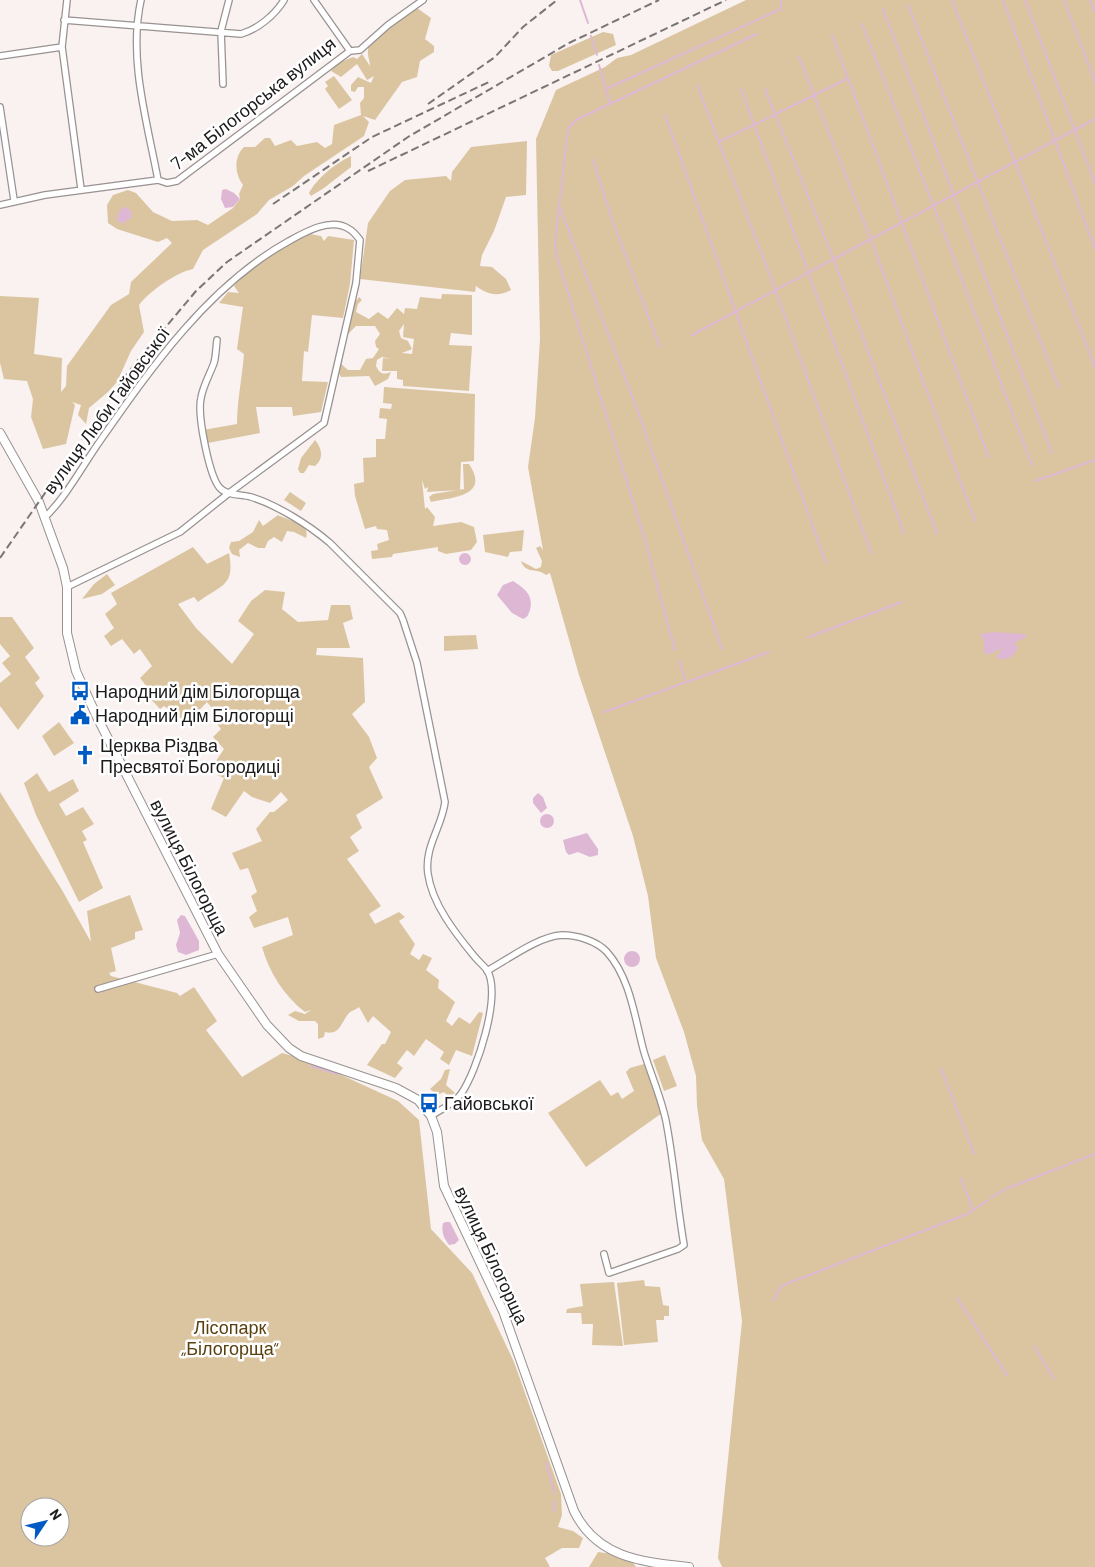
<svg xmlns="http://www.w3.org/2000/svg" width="1095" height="1567" font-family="Barlow,sans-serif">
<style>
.green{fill:#dbc5a1;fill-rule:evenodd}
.water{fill:#deb7d4}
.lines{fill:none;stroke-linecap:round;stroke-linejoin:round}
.stream{stroke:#deb7d4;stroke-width:2}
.street-casing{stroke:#989291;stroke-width:8}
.secondary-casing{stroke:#989291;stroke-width:10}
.street{stroke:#fff;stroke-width:5.5}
.secondary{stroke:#fff;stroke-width:8}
.rail{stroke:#7a7676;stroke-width:2;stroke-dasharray:8 4;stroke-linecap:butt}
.labels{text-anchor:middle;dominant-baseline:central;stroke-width:5;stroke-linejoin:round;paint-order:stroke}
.street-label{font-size:18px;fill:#1c1a1a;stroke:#fff}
.poi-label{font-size:18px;fill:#1c1a1a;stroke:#fff;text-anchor:start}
.park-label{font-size:18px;fill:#59400f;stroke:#fff}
</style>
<rect width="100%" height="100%" fill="#f9f2f1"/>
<path class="green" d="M746,0H1095V1567H722L718,1558L742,1321L724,1179L702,1140L697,1106L696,1076L684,1032L656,958L648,896L633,836L579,675L550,573L546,575C537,567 526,575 521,561L536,569L541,567L542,561L536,548L540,546L543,550L528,467L535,418L540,339L536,139L556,90L605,67L617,58L631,55Z
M417,8L431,18L425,39L434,46V52L420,61L417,77L402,82L375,120L363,116L369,122L364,136L304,176L293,186L269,200L257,214L203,250L193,269C175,273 150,291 139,305L144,332L131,351L117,382L108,392L89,408L86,424L78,415L81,405L72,402L75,405L66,444L43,449L31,417L33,399L27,381L4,379L0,363V296L39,298L34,354L62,358L61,392L66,386L67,366L111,305L129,294L131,282L172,243L167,238L158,242L117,229L108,223L107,205L113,195L128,190L136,193L153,212L172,221L197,220L208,225L233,208L240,199L239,194L243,185C234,173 234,157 244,147H255L265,138H270L275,146L291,140L297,146L317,142L325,148L332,144L334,125L361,115L360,103L364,98V87H358L355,92L351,91V85L358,77L371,83L374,76L367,80L357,64L341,77L331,71L338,63L353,57L357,59L362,54L370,66C370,61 367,55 368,50C368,38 407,15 417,8Z
M603,32L613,34L616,45L558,71H552L549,66L551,55Z
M334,76L352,100L339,109L325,89L328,86L325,82Z
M527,141L526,195L506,197L494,231L482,255L480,266L492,267L506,279L511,290C498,297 488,295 476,286L475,292L360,279L368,223L390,191L405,180L446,176L451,181L452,172L471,147Z
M351,156V167L324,188L311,196L309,193C317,178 336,163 351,156Z
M310,234L321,236L324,241L328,236L354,240L350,284L343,318L312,315L308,352L304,351L302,381L328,382L321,412L293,416L292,407H256L260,433L208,443L203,430L237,424C237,401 242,378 244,354L237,349L243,307L219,303L228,292L239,293L234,286C252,260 281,244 310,234Z
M442,294L472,295V335L451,333L449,345L472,346L469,391L403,386V380L397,379V371H382L383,358L392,359L382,357L377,360L376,366C380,374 383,375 391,372L388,379L375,386L369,376L341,377L338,371L340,363L348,370H360L366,359L373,358L379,349L376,347L375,341L380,334L375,326H356L347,335C344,320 350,308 359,297L362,300L358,304L356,312L369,319L378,312L388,319L397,308L404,314L405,308L417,309L420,297L441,299ZM404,324L403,337L414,339L412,354L402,353L412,349L408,341L401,338L399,331Z
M384,387L475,394L474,461L461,462L460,490L427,492L428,487L425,489L422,480L425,509L427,507L435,517L433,526L461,522L474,527L477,542L471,550L446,554L438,551V547L393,554L392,557L372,559L371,551L378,550L377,544L389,540L387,530L377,529L376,526L365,529L355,496L354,484L364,482L363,458L376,457V439H385L387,419L379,418L380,408L391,409L392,404L383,403Z
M315,440C321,447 325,458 315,466L309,465L304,473H300L298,469L301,458Z
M463,464H469C491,497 451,497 431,502L429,497L433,494L464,489Z
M290,492L306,503L301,511L284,500Z
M278,515C288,521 311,522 306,538L294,532L287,531L282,542L274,537L268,541L265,548H258L248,543L239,550L240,557L232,554L229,548L231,542L239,541L253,532L259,520L263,526Z
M524,530L522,551L510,552L508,557L485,552L483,535Z
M193,547L207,564L229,553C235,586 223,584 198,602L194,597L178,604L196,628L232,664L254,634L238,621L251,601L265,590L285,592L282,609L298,622L328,620L331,605H350L353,619L343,623L350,648H317L316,655L363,658L365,702L352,714L369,737L377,758L369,767L383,798L356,815L362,828L350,837L359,851L347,859L381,906L369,914L375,924L399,912L405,917L399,921L415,944L410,954L419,960L423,954L432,958L426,970L439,980L438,988L455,1002L446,1021L452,1026L459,1017L470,1024L479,1012L483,1013L472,1056L456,1050L449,1065L440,1059L444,1052L426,1039L414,1056L407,1050L397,1063L403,1068L395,1078L367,1065L382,1044H385L391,1032L373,1016L368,1023L359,1007C356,1010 352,1010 349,1013C341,1022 340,1036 325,1032L324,1037L318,1039V1024L315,1021H299L288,1015L295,1011L305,1014L311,1010L305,1012C284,996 269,972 262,947L293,935L288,917L254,928L249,917L257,911L251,896L257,892L248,868L240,870L232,853L262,841L256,829L270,812H274L288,800L281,792L270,803L252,797L244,791L226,817L211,809L224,778L217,775L222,765L216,761L224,749L213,737L221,729L213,719L217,714L207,702L187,723L164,706L160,709L148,696L151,692L140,678L152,666L140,649L134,654L122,639L111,646L104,636L114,628L105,614L117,604L111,593Z
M107,574L115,585L102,594L82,599L94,584Z
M0,617H12L34,648L25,657L40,678L35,683L44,696L18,730L0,706V683L11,674L2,663L10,656L0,644Z
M476,635L478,649L444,651V636Z
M59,722L74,743L54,756L42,736Z
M37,773L49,792L73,779L79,791L59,804L66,816L83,807L94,824L82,831L87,840L83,842L103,888L79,902L36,815L24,783Z
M0,792L62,890L91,942L87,911L130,895L143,930L135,932V939L111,948L116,971L109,973L111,976L177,993L180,996L194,987L217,1021L206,1030L242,1077L282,1053L311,1061L398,1101L419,1120L431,1229L472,1273L514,1362L561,1494L562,1515L558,1527L573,1531L583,1538L579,1548H562L545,1558L550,1567H0ZM30,1507H60V1537H30Z
M665,1055L677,1086L664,1091L653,1060Z
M644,1064L655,1088L662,1113L586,1167L548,1113L600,1080L611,1096L618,1092L622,1099L634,1091L626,1072L630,1068Z
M450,1069L446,1085L455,1093L449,1097L444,1092L437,1095L430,1089L441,1079L445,1070Z
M644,1280L645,1286L660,1287L663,1305L669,1306V1316H664V1320H656L658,1342L624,1345L617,1283Z
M614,1282L623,1346L592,1345L593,1324H582L581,1313H566L567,1309L583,1306L580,1284Z
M598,1552L628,1556L636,1567H589Z"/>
<path class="water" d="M226,189L234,193L240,199L233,207L225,208L221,199L222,190Z
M126,207L131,211L132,217L123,223L118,222L117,216L121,209Z
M459 559a6 6 0 1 1 12 0a6 6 0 1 1-12 0Z
M513,581C524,588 534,595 530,610C528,615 528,617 523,619L512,613L497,595L503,585Z
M995,632L1023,634L1028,636L1014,643L1018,648C1012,658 1008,661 996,658L1002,648L988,655L984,652V641L980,634Z
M538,793L543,797L547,808L541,813L533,803V798Z
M540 821a7 7 0 1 1 14 0a7 7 0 1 1-14 0Z
M587,833L598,849V855L590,857L578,852L569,855L566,852L563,840Z
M181,915L185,916L199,941V950L186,955L178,952L176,945L180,933L177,920Z
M624 959a8 8 0 1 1 16 0a8 8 0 1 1-16 0Z
M446,1222H450L459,1240L455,1244L449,1245C444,1238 441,1233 443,1223Z"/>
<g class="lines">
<path class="stream" d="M580,0L588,23
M952,0L1095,367
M1003,0L1095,249
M1025,0L1095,183
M1064,0L1095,82
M1090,0L1095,12
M908,5L1059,388
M883,9L1052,453
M862,24L942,227L1032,465
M832,35L989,458
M591,36L597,55
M799,57L867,229L975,521
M599,65L610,104
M697,85L771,278L871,553
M606,89L781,9V1
M741,89L904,533
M765,89L830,250L937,534
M665,115L826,563
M719,142L847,79
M593,160L613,222L660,347
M560,208L637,409L722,649
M692,335L1095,119
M1035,481L1095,460
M809,637L902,602
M675,650L645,540L556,254L555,242L568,129L576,120L757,34
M679,661L685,679
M604,712L769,652
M311,1066L338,1074
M941,1068L974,1154
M961,1178L973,1210
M990,1198L1008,1188L1095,1154
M957,1298L1007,1375
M773,1301L781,1286L967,1214L987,1201
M1034,1346L1054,1379
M546,1463L555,1494
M554,1501V1512"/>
<defs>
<path id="street" d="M67,0L62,47L81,189
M141,0C128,59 147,121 158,180
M64,20L241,34C258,29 275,15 284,0
M350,51L360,50L388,25L423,0
M0,56L62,47
M223,84L221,31L229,0
M0,107L14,200
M0,205L45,195L158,180L167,183L177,181L350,51L314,0
M217,340C216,347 216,356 214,363C210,374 203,386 201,398C197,415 209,474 219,487C226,496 241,494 251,497C277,505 309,525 330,543L400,613L403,620L417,663L445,802C442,827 424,847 428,874C432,904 456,934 474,956C478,961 483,965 487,970C502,995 477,1071 461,1094C454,1104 441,1109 431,1116
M44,518C65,499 83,465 100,441C151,368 209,285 289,241C305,232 331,217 349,229C353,231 357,236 360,240L356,283L324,423L229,493L180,532L67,587
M487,971C507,960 539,936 562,935C577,935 597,941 607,952C631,979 635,1020 644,1052C651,1075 661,1097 666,1121C674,1162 677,1204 684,1245L678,1249L609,1273L604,1254
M98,989L218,954"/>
<path id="secondary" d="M0,433L39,502L63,568L67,587V633L76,671L97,717L218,954L267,1025L289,1048L301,1056L396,1088L418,1100L431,1116L437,1132L444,1186L503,1311L574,1511C597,1558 642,1562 689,1567"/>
</defs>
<use href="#street" class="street-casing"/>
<use href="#secondary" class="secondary-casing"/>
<use href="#street" class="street"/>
<use href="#secondary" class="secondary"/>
<path class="rail" d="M428,104L495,57L523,27L557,0
M368,171L726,0
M273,204L372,137L489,82
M0,558L133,366L196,291L227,262L408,137L569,43L659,0"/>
</g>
<defs>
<symbol id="bus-bare" viewBox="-9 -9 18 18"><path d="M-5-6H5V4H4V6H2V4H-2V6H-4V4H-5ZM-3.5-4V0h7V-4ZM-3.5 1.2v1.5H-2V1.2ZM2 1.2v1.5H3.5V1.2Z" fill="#005ac3" stroke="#fff" stroke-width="2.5" paint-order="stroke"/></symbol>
<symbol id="civic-bare" viewBox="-9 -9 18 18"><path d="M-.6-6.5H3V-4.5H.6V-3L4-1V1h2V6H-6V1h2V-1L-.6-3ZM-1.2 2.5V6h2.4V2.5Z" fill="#005ac3" stroke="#fff" stroke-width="2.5" paint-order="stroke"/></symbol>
<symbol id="church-bare" viewBox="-9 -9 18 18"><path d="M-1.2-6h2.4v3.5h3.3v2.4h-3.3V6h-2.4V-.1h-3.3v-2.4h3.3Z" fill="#005ac3" stroke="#fff" stroke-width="2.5" paint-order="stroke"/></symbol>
</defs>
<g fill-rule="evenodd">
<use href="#bus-bare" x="66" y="677" width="28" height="28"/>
<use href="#civic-bare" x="66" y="701" width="28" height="28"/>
<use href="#church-bare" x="71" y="741" width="28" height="28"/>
<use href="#bus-bare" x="415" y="1089" width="28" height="28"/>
</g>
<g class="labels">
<g class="street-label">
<text transform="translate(253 103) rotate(-38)">7-ма Білогорська вулиця</text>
<text transform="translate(106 410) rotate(-54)">вулиця Люби Гайовської</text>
<text transform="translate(190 867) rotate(63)">вулиця Білогорща</text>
<text transform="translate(492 1255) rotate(65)">вулиця Білогорща</text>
</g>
<g class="poi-label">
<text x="95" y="691">Народний дім Білогорща</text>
<text x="95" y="715">Народний дім Білогорщі</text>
<text x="100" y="745">Церква Різдва<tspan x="100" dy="21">Пресвятої Богородиці</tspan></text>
<text x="444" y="1103">Гайовської</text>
</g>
<g class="park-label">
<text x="230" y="1327">Лісопарк<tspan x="230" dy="21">„Білогорща“</tspan></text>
</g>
</g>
<g transform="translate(45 1522) rotate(55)"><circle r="24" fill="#ffffff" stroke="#a4a3a3"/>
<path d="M0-4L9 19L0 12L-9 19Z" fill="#005ac3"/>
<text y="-8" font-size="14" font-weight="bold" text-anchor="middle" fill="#1c1a1a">N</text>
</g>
</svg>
